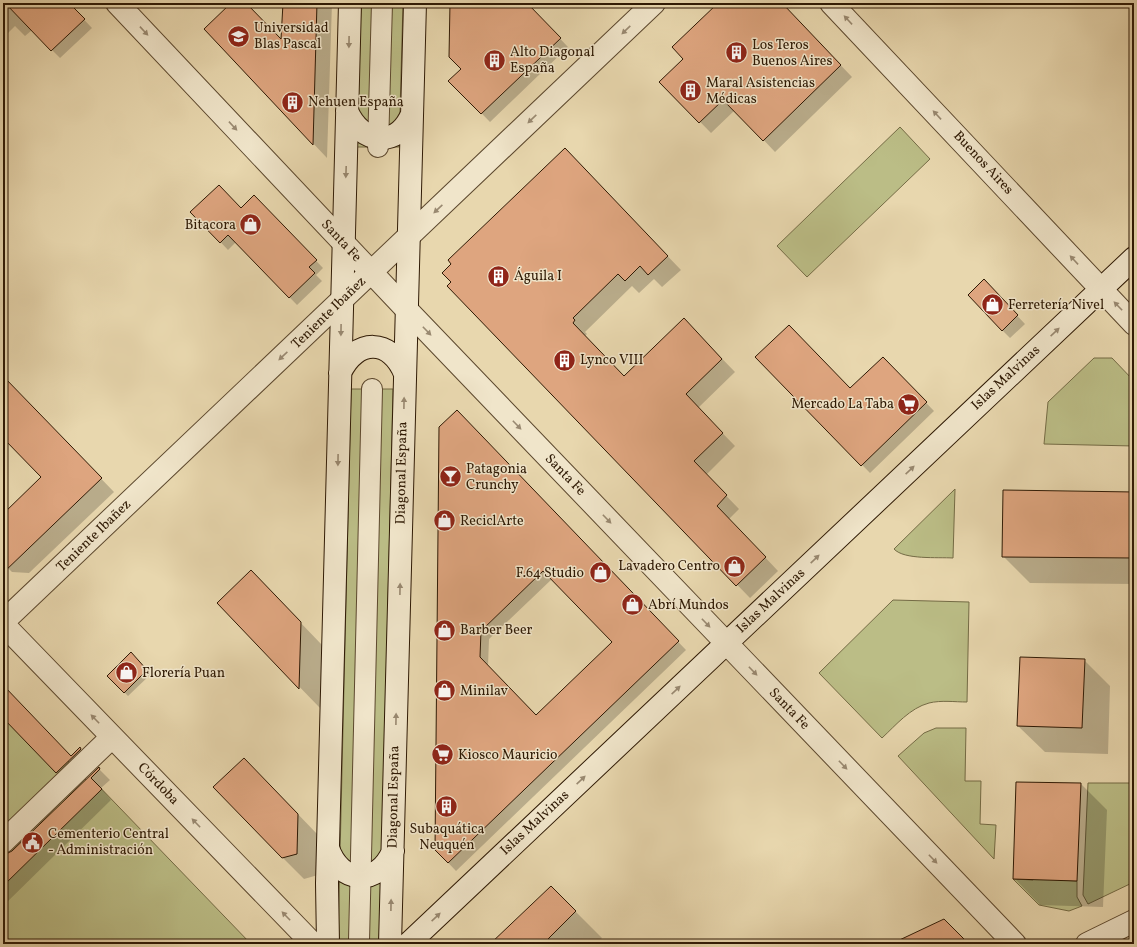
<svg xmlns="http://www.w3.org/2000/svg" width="1137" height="947" font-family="Vollkorn,serif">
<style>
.green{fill:#bbbd86;stroke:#746b45}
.shadow{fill:#0003;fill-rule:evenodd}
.building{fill:#dea57f;stroke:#2e1904;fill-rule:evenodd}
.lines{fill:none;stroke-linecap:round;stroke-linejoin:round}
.pedestrian-casing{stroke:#5c482e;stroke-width:22}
.minor-casing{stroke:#5c482e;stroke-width:24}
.secondary-casing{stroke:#2e1904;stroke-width:24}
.pedestrian{stroke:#f0e5ca;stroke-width:20}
.minor{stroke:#f0e5ca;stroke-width:22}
.secondary{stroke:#f0e5ca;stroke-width:22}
.oneway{fill:#998971}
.labels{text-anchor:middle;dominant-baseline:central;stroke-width:3;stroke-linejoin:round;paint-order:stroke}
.poi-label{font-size:14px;fill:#2e1904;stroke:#f0e5ca;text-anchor:start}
.street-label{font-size:14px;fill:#2e1904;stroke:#f0e5ca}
</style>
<rect width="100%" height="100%" fill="#e8d7ae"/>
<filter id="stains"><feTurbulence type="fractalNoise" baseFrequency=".005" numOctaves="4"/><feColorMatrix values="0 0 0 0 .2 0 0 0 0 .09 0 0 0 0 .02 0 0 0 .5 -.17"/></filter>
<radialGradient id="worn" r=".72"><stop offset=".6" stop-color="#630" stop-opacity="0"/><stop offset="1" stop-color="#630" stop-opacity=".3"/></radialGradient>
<path class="green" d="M361,3H403L399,147H357Z
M900,127L930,159L807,277L777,246Z
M1094,358H1112L1134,381V446L1044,444L1048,402Z
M351,389H393L380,942L338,941Z
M955,489L953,558C938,557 904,560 894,549Z
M893,600L969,602L967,702C955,702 941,700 929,703C910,708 896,725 882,738L819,673Z
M3,685L67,760L87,781L91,778L251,944H3Z
M936,728H966L965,781H981L980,824L996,825L994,859L898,756L924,733Z
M1088,783H1134V882L1088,904L1083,895Z
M1034,870L1061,880L1077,881V897L1082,906L1069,911L1039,905L1013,879L1033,880Z"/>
<path class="shadow" d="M3,3H68L92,28L60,58L32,30L25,36L15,26L3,38Z
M232,3H245L282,41L284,3H332L327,158L205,29Z
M451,3H526L568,47L490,122L450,81L462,69Z
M720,3H781L852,77L775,152L735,110L711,133L661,82L685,59Z
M578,163L681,270L662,287L654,279L639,293L632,286L585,332L587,334L585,336L624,377L697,333L735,372L698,408L735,446L706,475L739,509L729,519L778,571L750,598L448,286Z
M254,197L323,268L316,275L322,281L297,305L236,242L228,250L192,212L241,209Z
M992,289L1025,324L1010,338L1002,330Z
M757,357L850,390L883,358L934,411L870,473Z
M3,377L114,492L29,573L12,572L3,563V515L42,477L3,437Z
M465,419L686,650L456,871L436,850ZM552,579L613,642L536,716L488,666L489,639Z
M1134,493V584L1030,583L1003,556Z
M272,593L322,645L320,708L218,603Z
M131,654L151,674L128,696L108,676Z
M1084,660L1110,686L1108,754L1045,752L1018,726Z
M3,686L71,757L80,749L96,765L72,788L3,717Z
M99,769L110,780L101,788L111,800L3,906V856L12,852Z
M265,780L319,836L318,875L304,879L282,857Z
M1081,784L1107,810L1103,907L1040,905L1014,878Z
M551,887L602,938L596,944H491Z"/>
<path class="building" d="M5,3H69L85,19L51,51Z
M231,3H246L281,39L283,3H317L313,145L204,29Z
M450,3H527L561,38L481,114L448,81L461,69L449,57Z
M718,3H782L841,65L763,141L723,100L699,123L659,82L683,59L672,47Z
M565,148L668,256L648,275L640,266L625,281L618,274L573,318L575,320L573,323L624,376L684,318L722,359L686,394L723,433L694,461L727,495L717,506L766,557L736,586L447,286L451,282L442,273L451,264L448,260Z
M219,185L241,208L254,195L317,260L309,267L315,273L289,298L228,235L220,243L190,212Z
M984,279L1018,315L1002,331L968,295Z
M789,325L850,388L883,357L927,402L861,466L755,357Z
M3,376L102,478L3,573V514L41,477L3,438Z
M457,410L679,641L448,863L435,850L439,427ZM543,571L612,642L536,715L480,657L481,631Z
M1003,490L1134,492V558L1002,557Z
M251,570L301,622L299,689L217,603Z
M131,652L147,670L124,693L107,676Z
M1020,657L1085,659L1082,728L1017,726Z
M3,685L71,756L80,747L81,749L56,773L3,718Z
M244,758L298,814L297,854L282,858L213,787Z
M99,767L100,769L91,778L102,789L3,886V854H6L12,851Z
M1016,782L1081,783L1077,881L1013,879Z
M551,886L576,911L543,944H490Z
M944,919L969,944H891Z"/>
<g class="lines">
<defs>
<path id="pedestrian" d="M378,147L382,3
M359,941L372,389"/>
<path id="minor" d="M117,3L407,310L1015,944
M831,3L1134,324
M3,622L654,3
M3,624L313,944
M3,842L112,737
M1087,944L1134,921"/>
<path id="secondary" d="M347,111C361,144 397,149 412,114
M340,373C356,338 391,338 405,374
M328,848C340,884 378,887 393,851
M328,944L327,883L350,3
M390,944L415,3
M408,944L1134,258"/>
</defs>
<use href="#pedestrian" class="pedestrian-casing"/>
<use href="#minor" class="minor-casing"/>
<use href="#secondary" class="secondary-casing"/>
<use href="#pedestrian" class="pedestrian"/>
<use href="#minor" class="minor"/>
<use href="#secondary" class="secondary"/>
</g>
<defs><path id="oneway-solid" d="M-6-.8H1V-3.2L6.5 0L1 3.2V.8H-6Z"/></defs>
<g class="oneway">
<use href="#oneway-solid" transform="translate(848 20) rotate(-133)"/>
<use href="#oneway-solid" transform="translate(626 30) rotate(136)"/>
<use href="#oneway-solid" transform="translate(144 31) rotate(47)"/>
<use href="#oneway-solid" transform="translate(349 42) rotate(91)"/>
<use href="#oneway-solid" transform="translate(937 115) rotate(-133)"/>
<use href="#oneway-solid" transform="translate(532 119) rotate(136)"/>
<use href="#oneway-solid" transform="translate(233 126) rotate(47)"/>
<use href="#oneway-solid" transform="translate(346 172) rotate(92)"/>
<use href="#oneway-solid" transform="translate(438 209) rotate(137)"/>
<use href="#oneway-solid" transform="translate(1074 260) rotate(-133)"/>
<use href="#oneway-solid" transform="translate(1118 306) rotate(-134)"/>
<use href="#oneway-solid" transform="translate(341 330) rotate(91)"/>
<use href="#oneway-solid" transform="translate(427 331) rotate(46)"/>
<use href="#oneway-solid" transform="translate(1055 332) rotate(-43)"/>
<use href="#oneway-solid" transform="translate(283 356) rotate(137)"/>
<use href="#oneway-solid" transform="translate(404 403) rotate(-89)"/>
<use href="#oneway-solid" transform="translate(517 425) rotate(46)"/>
<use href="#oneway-solid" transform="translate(338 460) rotate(91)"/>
<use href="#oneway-solid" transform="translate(910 470) rotate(-43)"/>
<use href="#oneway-solid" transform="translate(607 519) rotate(46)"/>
<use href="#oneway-solid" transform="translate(815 559) rotate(-44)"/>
<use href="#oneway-solid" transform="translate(400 589) rotate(-89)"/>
<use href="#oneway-solid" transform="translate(706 623) rotate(46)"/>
<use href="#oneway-solid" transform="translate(753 671) rotate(46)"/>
<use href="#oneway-solid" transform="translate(676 690) rotate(-43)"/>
<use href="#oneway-solid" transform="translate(95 719) rotate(-134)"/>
<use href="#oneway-solid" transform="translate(396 719) rotate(-89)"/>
<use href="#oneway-solid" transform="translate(843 765) rotate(46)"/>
<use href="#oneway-solid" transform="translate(581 780) rotate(-43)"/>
<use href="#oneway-solid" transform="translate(196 823) rotate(-134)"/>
<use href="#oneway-solid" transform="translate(933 859) rotate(46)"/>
<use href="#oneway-solid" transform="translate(391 905) rotate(-89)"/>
<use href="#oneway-solid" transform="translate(286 916) rotate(-134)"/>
<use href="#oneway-solid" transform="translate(436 917) rotate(-43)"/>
</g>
<defs>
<symbol id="university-disc" viewBox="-11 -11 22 22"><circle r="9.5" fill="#8f2418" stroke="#f0e5ca"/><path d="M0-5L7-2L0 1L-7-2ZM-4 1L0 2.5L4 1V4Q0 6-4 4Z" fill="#fff"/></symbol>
<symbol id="building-disc" viewBox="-11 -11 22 22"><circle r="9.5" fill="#8f2418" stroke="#f0e5ca"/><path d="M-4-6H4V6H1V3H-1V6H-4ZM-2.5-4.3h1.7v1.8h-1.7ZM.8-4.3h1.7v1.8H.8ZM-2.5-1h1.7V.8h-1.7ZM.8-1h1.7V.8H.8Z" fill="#fff"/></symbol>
<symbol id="shop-disc" viewBox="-11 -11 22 22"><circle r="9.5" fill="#8f2418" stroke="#f0e5ca"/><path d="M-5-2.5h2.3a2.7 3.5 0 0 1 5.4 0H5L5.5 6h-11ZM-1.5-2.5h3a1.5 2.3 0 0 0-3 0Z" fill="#fff"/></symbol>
<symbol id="supermarket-disc" viewBox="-11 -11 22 22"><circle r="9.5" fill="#8f2418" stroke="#f0e5ca"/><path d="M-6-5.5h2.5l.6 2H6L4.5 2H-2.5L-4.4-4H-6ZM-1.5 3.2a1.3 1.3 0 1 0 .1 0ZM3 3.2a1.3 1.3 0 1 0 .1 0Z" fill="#fff"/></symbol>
<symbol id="bar-disc" viewBox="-11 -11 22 22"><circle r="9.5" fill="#8f2418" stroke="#f0e5ca"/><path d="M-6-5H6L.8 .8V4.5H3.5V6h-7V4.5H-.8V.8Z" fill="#fff"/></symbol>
<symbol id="civic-disc" viewBox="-11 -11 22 22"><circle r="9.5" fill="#8f2418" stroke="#f0e5ca"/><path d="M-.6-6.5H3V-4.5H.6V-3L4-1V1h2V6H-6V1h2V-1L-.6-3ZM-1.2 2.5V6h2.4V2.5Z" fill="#fff"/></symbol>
</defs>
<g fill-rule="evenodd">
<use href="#university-disc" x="226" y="24" width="25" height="25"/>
<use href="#building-disc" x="724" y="40" width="25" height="25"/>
<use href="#building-disc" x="482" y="48" width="25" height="25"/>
<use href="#building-disc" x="678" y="78" width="25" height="25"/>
<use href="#building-disc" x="280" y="90" width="25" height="25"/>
<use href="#shop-disc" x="238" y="212" width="25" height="25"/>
<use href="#building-disc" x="486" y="264" width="25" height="25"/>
<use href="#shop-disc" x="980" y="292" width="25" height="25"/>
<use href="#building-disc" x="552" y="348" width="25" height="25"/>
<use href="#supermarket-disc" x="896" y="392" width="25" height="25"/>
<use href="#bar-disc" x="438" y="464" width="25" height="25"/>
<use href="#shop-disc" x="432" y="508" width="25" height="25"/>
<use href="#shop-disc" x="722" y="554" width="25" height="25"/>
<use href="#shop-disc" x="588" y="560" width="25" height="25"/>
<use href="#shop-disc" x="620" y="592" width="25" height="25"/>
<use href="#shop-disc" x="432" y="618" width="25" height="25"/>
<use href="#shop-disc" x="114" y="660" width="25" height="25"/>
<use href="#shop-disc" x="432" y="678" width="25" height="25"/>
<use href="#supermarket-disc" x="430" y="742" width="25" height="25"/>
<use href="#building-disc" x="434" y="794" width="25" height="25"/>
<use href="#civic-disc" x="20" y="830" width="25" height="25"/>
</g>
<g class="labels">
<g class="poi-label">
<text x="254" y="28">Universidad<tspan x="254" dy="16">Blas Pascal</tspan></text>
<text x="752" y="45">Los Teros<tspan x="752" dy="16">Buenos Aires</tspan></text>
<text x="510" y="52">Alto Diagonal<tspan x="510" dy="16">España</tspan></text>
<text x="706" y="83">Maral Asistencias<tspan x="706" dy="16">Médicas</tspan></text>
<text x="308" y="102">Nehuen España</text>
<text x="236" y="225" text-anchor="end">Bitacora</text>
<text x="514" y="276">Águila I</text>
<text x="1008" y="305">Ferretería Nivel</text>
<text x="580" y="360">Lynco VIII</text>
<text x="894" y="404" text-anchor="end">Mercado La Taba</text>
<text x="466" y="469">Patagonia<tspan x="466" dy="16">Crunchy</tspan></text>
<text x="460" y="521">ReciclArte</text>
<text x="720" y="566" text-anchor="end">Lavadero Centro</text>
<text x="584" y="573" text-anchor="end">F.64 Studio</text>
<text x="648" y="605">Abrí Mundos</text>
<text x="460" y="630">Barber Beer</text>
<text x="142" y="673">Florería Puan</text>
<text x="460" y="691">Minilav</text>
<text x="458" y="755">Kiosco Mauricio</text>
<text x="447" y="829" text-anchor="middle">Subaquática<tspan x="447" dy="16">Neuquén</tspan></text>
<text x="48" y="834">Cementerio Central<tspan x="48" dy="16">- Administración</tspan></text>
</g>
<g class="street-label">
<text transform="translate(983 163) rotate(47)">Buenos Aires</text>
<text transform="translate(341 241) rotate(47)">Santa Fe</text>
<text transform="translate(329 313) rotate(-44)">Teniente Ibañez</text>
<text transform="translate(1006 378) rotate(-43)">Islas Malvinas</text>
<text transform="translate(402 473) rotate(-89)">Diagonal España</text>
<text transform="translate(565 475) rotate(46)">Santa Fe</text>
<text transform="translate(94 536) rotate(-44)">Teniente Ibañez</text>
<text transform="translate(771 601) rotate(-43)">Islas Malvinas</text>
<text transform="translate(789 709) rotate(46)">Santa Fe</text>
<text transform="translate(158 784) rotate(46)">Córdoba</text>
<text transform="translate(394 797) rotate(-89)">Diagonal España</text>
<text transform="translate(535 823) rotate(-43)">Islas Malvinas</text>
</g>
</g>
<rect width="1137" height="947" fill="none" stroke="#e8d7ae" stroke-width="16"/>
<rect x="4" y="4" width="1129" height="939" fill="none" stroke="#2e1904" stroke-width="2"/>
<rect x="8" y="8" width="1121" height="931" fill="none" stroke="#2e1904"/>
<rect width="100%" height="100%" filter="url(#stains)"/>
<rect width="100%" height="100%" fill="url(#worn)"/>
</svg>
